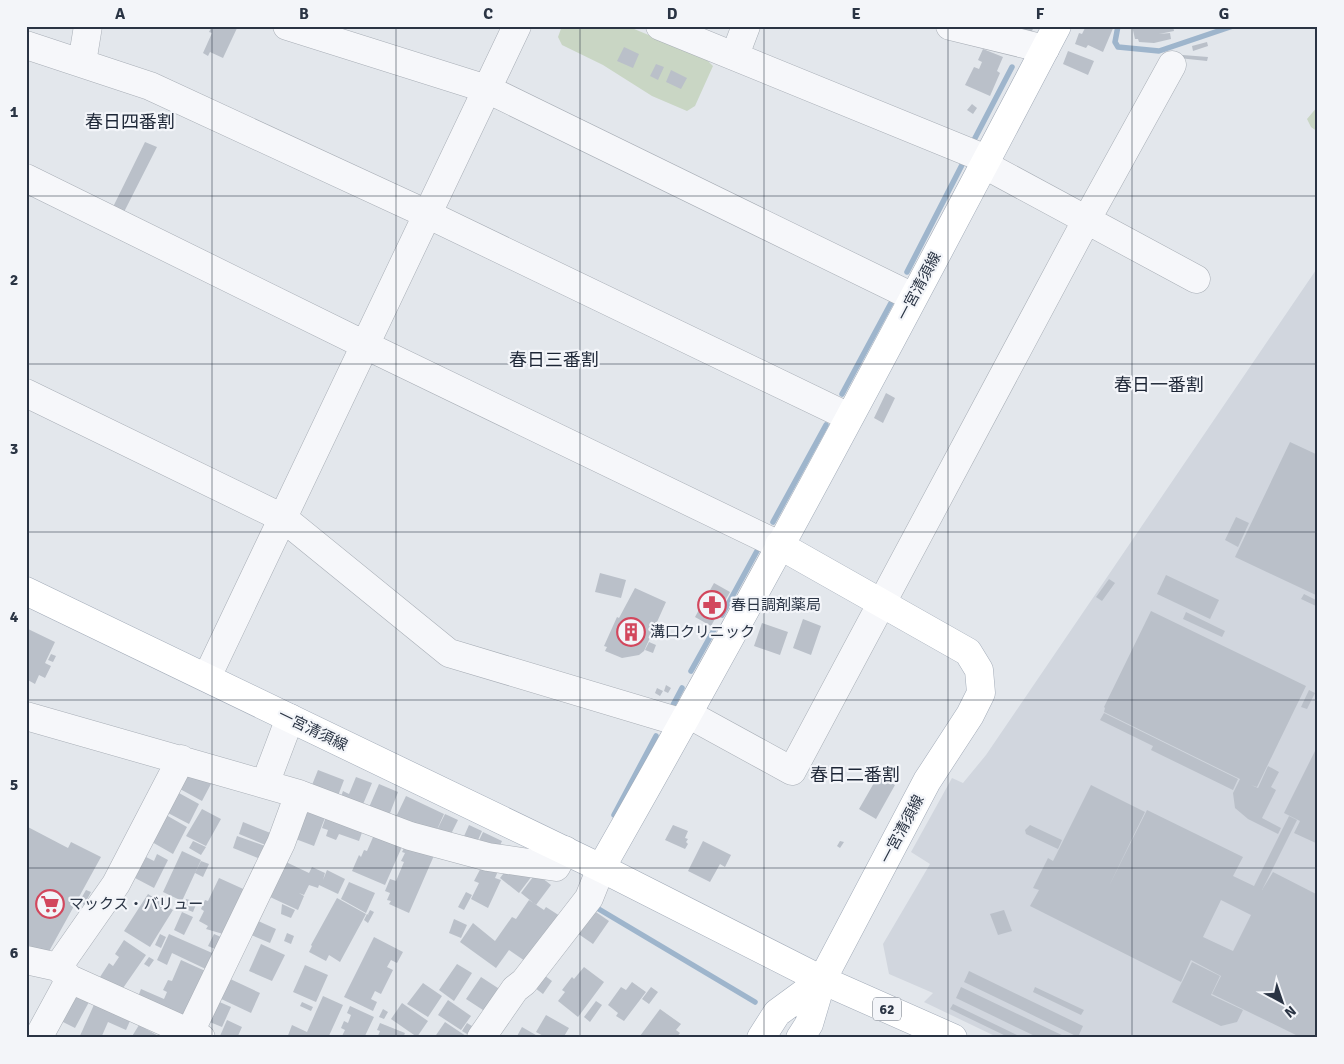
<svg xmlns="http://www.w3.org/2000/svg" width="1344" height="1064" font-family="Signika,'Noto Sans JP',sans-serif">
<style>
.built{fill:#d1d6de}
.green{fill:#c9d6c4}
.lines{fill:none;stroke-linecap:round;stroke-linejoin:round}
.stream{stroke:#9eb5cc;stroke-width:5.5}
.building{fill:#bac0c9;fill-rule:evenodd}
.minor-casing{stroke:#a8aeb6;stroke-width:29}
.major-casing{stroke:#a2abb8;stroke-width:29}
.minor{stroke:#f6f7fa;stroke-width:28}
.major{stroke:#fff;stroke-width:28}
.grid{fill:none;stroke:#2a3444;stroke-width:1;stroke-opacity:0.55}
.labels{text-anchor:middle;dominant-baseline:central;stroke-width:4.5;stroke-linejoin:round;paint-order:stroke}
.shield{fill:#f3f5f9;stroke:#666e7a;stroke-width:1}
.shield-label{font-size:14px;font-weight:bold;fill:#2a3444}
.street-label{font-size:15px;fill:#2a3444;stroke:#f3f5f9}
.poi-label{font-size:15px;fill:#2a3444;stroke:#f3f5f9;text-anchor:start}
.quarter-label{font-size:18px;fill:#1c2535;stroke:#f3f5f9}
.neatline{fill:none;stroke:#2a3444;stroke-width:2}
.grid-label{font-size:16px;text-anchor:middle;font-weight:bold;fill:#2a3444}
</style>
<rect width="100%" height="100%" fill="#e3e7ec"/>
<path class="built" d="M1318,267V1038H999L924,1002L933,993L889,974L883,944L930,864L911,852L952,778L963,783L986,755Z"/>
<path class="green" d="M562,26H627L706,59L713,66L695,106L687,111L652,96L603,65L562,45L558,37Z
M1318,106V132L1311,127L1307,119Z"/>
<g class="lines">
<path class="stream" d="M1118,26L1115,42L1118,47L1159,51L1233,26
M974,140L1012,67
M907,272L964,161
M842,394L891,303
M773,522L826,425
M722,615L757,551
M691,671L715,628
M673,705L682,688
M614,815L656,736
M597,908L755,1002"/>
</g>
<path class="building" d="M212,26H238L223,58L210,52L208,56L203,53L212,33L209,32Z
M1013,26H1034L1029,39L1011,33Z
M1086,26H1114L1103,52L1088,45L1086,48L1075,44L1079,33L1082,34Z
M1132,26H1173L1174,31L1159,34L1170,33L1171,39L1154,43L1139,42L1138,39H1135Z
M1207,42L1208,46L1193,51L1192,46Z
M624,47L639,54L633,68L617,61Z
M983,49L1003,57L997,71L1000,73L990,96L965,85L974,67L979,69L982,62L978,60Z
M1068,51L1094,61L1088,75L1063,64Z
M1170,54L1208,57L1207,61L1169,57Z
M656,64L664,67L658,80L650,76Z
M671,70L687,78L681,89L666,82Z
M972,104L977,108L973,114L967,110Z
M145,142L157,147L124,212L113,207Z
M886,393L895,398L883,423L874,418Z
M1290,442L1318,455V596L1235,557Z
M1236,517L1249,523L1238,547L1225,540Z
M600,573L626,580L621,598L595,592Z
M1166,575L1219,600L1210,619L1157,594Z
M1109,579L1115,583L1102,601L1096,597Z
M714,583L730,592L711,626L695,617Z
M635,588L666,602L644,651L639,655L622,658L605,651L607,647L604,646L617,617L619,618Z
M1304,594L1318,601L1316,606L1301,599Z
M1151,611L1306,686L1257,787L1251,785L1258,788L1268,766L1279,772L1271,787L1276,790L1262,818L1281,828L1278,834L1248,819L1235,808L1233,793L1240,779L1104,712L1105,708L1104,707Z
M1186,612L1225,631L1222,637L1183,619Z
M803,619L821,626L811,655L793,648Z
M762,623L788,632L780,655L754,646Z
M26,628L55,642L45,663L51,666L45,678L39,675L35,684L26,679Z
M649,642L656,645L653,653L645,650Z
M51,654L56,656L53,662L48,660Z
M666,685L671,688L668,693L664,691Z
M657,688L663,691L660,696L655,693Z
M1309,690L1315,693L1307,709L1301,707Z
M1104,713L1238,779L1233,790L1151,750L1153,746L1100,720Z
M1318,745V844L1294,833L1300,821L1284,813Z
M190,770L212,782L202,801L180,789Z
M318,770L344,780L336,801L310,790Z
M878,776L895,785L876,819L859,809Z
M356,777L372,783L361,809L339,802L343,791L349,794Z
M379,784L398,792L387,821L367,812Z
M1091,785L1145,812L1109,886L1147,810L1243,857L1233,876L1254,886L1289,816L1297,820L1262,890L1273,872L1318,895V1038H1302L1212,994L1221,976L1191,960L1181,982L1030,906L1039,890L1033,888L1048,858L1053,861ZM1221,900L1251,915L1233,951L1203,937Z
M179,793L199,804L189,824L168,813Z
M406,796L444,814L435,834L395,819Z
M306,802L328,810L314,846L293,838Z
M202,809L221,819L206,846L186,836Z
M328,811L365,824L359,841L339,834L336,840L326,836L328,830L322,828Z
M445,814L458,820L449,838L436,832Z
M166,815L187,827L173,854L152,842Z
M243,822L273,834L268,846L239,834Z
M469,825L482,831L474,849L461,843Z
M673,825L688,831L685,838L688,839L686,842L688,844L685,849L665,840Z
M1030,825L1062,840L1058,849L1026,834L1025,830Z
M26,826L68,848L71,842L101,857L47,955L26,944Z
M377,828L405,840L385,885L352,871L359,855L361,857L364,850L367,851Z
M483,832L502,841L497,852L475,849Z
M237,836L268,847L263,860L233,848Z
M193,841L206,847L201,855L189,848Z
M703,841L731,855L725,867L720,864L710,882L688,871Z
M840,841L844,842L840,848L837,846Z
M407,842L436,851L409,913L389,904L391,901L387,900L390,893L385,891L390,879L396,881L404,862L401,861L405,853L402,852Z
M182,851L201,860L182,901L163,892Z
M157,854L168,860L154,888L135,878L146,857L154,861Z
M201,861L209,864L203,877L195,873Z
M286,862L309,873L312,867L325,873L323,880L327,870L345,879L338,894L319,885L318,888L309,885L304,895L299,893L304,896L298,910L270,897Z
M484,862L499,869L495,878L501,880L488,908L471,899L479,883L474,881Z
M510,865L532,876L519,893L500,878Z
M536,873L551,885L536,905L521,893Z
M219,878L250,892L230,936L206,929L208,926L199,921L204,911L201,909L205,900L208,901Z
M349,882L375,893L366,913L341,899Z
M86,890L91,892L84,905L79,902Z
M466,892L472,895L464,910L458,907Z
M148,894L173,910L150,947L124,931Z
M337,898L366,914L340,962L329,955L326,961L309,952L312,946L311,945Z
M186,899L197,902L193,912L183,908Z
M529,900L544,910L546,907L560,916L525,961L509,950L496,968L460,942L473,923L495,941L512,917L516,919Z
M282,904L295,910L291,918L281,914Z
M370,910L374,912L368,923L364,920L367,914L369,915L368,914Z
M593,910L609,921L593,944L577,933Z
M1004,910L1012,931L998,935L990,914Z
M182,912L193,917L184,935L174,930Z
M454,919L467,925L461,938L449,933Z
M256,920L276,929L270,943L249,934Z
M287,933L294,936L291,944L284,941Z
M160,934L166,937L161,948L155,945Z
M169,934L219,956L212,972L172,953L167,965L157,960Z
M214,934L228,940L222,952L208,946Z
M374,937L403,952L397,963L391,960L387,967L393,970L381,994L375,991L371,999L377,1002L373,1011L344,997Z
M124,940L146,955L121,991L100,977L109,963L113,966L119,957L115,954Z
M261,944L285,955L272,981L249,971Z
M149,957L154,960L149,967L144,964Z
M181,960L212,974L185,1017L136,1002L141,989L164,999L167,992L163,990L168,980L172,981Z
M1192,962L1220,976L1211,995L1243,1010L1237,1022L1221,1026L1172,1002Z
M457,964L472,973L454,1001L439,990Z
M305,965L328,975L316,1002L293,992Z
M584,967L604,982L578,1017L558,1001L565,992L562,990L572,977L574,979Z
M969,971L1083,1026L1078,1037L964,982Z
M540,972L552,981L543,994L531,985Z
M226,977L260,993L251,1013L217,997Z
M481,977L504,992L486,1012L466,999Z
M632,982L646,992L624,1021L616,1016L618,1013L608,1005L621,987L626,990Z
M423,983L442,996L428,1017L407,1004Z
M651,987L658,992L649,1004L642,999Z
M961,987L1068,1038H1039L956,998Z
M1035,987L1084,1010L1081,1015L1033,992Z
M71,992L89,1002L75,1028L57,1019Z
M323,996L343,1005L328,1038H287L292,1025L307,1032Z
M97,998L133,1014L126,1030L108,1022L101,1038H79Z
M215,1000L231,1007L222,1027L205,1020Z
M448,1000L471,1016L461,1030L438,1015Z
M596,1001L602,1005L590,1022L584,1017Z
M302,1002L313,1007L311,1011L300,1006Z
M402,1003L428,1021L417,1037L391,1019Z
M953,1004L1023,1038H1010L950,1009Z
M350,1006L374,1017L364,1038H341L345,1030L341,1028L344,1021L348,1023L351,1015L347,1013Z
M383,1009L388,1012L384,1019L379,1017Z
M660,1009L681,1024L676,1030L680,1033L676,1038H642L640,1036Z
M546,1015L569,1028L563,1038H547L536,1032Z
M227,1020L242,1027L237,1038L220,1036Z
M445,1022L466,1036L465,1038H434Z
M380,1023L405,1033L403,1038H377L380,1031L377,1030Z
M467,1023L477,1029L472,1037L462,1031Z
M139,1025L162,1038H131Z
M522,1027L541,1038H516Z"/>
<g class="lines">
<defs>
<path id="minor" d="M287,26L487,89L913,297
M660,26L986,159
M950,26L1045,49
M26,45L150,86L427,214L849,417
M735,55L746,26
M82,63L88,26
M983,164L1196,279
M26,178L365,345L779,545
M26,393L283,518L449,653L683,723
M207,677L517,26
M688,714L792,771L1087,219L1172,65
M26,716L299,794L410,836L488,857L556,867L565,850
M265,784L290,718
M26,960L58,967L70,979L201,1038
M58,967L116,884L181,759
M189,1034L281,843L299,794
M38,1038L70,979
M481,1038L515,989L524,982L589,898L601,868"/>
<path id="major" d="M779,545L968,652L979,670L981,693L970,715L927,781L822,980L809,1024L800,1038
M26,591L601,868L822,980L953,1038
M601,868C759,591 909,308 1057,26
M761,1038L777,1013L822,980"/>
</defs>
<use href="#minor" class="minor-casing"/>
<use href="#major" class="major-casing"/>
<use href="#minor" class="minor"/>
<use href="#major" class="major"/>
</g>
<path class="grid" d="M212,26V1038M396,26V1038M580,26V1038M764,26V1038M948,26V1038M1132,26V1038M26,196H1318M26,364H1318M26,532H1318M26,700H1318M26,868H1318"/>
<defs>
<symbol id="pharmacy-ring" viewBox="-11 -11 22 22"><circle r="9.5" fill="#f3f5f9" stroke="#d2475d" stroke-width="1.5"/><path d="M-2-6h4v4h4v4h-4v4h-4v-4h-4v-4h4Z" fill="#d2475d"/></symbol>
<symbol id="building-ring" viewBox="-11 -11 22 22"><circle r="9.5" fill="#f3f5f9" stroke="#d2475d" stroke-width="1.5"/><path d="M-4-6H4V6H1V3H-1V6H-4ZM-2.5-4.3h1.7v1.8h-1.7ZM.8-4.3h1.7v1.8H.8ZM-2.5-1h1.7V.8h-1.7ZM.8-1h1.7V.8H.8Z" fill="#d2475d"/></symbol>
<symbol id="supermarket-ring" viewBox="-11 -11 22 22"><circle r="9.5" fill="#f3f5f9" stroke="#d2475d" stroke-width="1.5"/><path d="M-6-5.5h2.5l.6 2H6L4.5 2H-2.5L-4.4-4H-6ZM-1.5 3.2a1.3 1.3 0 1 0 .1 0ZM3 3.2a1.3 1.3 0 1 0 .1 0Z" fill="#d2475d"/></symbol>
</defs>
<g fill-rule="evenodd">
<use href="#pharmacy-ring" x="696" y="589" width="32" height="32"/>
<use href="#building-ring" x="615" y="616" width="32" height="32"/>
<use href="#supermarket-ring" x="34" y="888" width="32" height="32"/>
</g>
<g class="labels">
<rect class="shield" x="873" y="997.5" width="28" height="23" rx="4"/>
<g class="shield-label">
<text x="887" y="1009">62</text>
</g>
<g class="street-label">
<text transform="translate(919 286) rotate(-62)">一宮清須線</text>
<text transform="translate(313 730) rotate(26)">一宮清須線</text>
<text transform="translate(902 829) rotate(-62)">一宮清須線</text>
</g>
<g class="poi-label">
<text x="731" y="605">春日調剤薬局</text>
<text x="650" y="632">溝口クリニック</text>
<text x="69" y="904">マックス・バリュー</text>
</g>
<g class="quarter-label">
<text x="130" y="122">春日四番割</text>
<text x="554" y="360">春日三番割</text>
<text x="1159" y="385">春日一番割</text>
<text x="855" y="775">春日二番割</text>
</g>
</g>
<rect width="1344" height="1064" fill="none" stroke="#f3f5f9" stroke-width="55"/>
<g transform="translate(1282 1002) rotate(140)" stroke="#f3f5f9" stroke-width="4" paint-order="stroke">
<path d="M0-4L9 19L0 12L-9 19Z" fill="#2a3444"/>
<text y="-8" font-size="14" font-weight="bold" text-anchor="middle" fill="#2a3444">N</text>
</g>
<rect x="28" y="28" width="1288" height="1008" class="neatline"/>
<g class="grid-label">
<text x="120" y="19">A</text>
<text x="304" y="19">B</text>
<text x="488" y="19">C</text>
<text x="672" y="19">D</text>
<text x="856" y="19">E</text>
<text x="1040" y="19">F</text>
<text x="1224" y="19">G</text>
<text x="14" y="117">1</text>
<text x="14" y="285">2</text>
<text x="14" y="454">3</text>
<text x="14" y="622">4</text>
<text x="14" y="790">5</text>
<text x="14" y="958">6</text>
</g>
</svg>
